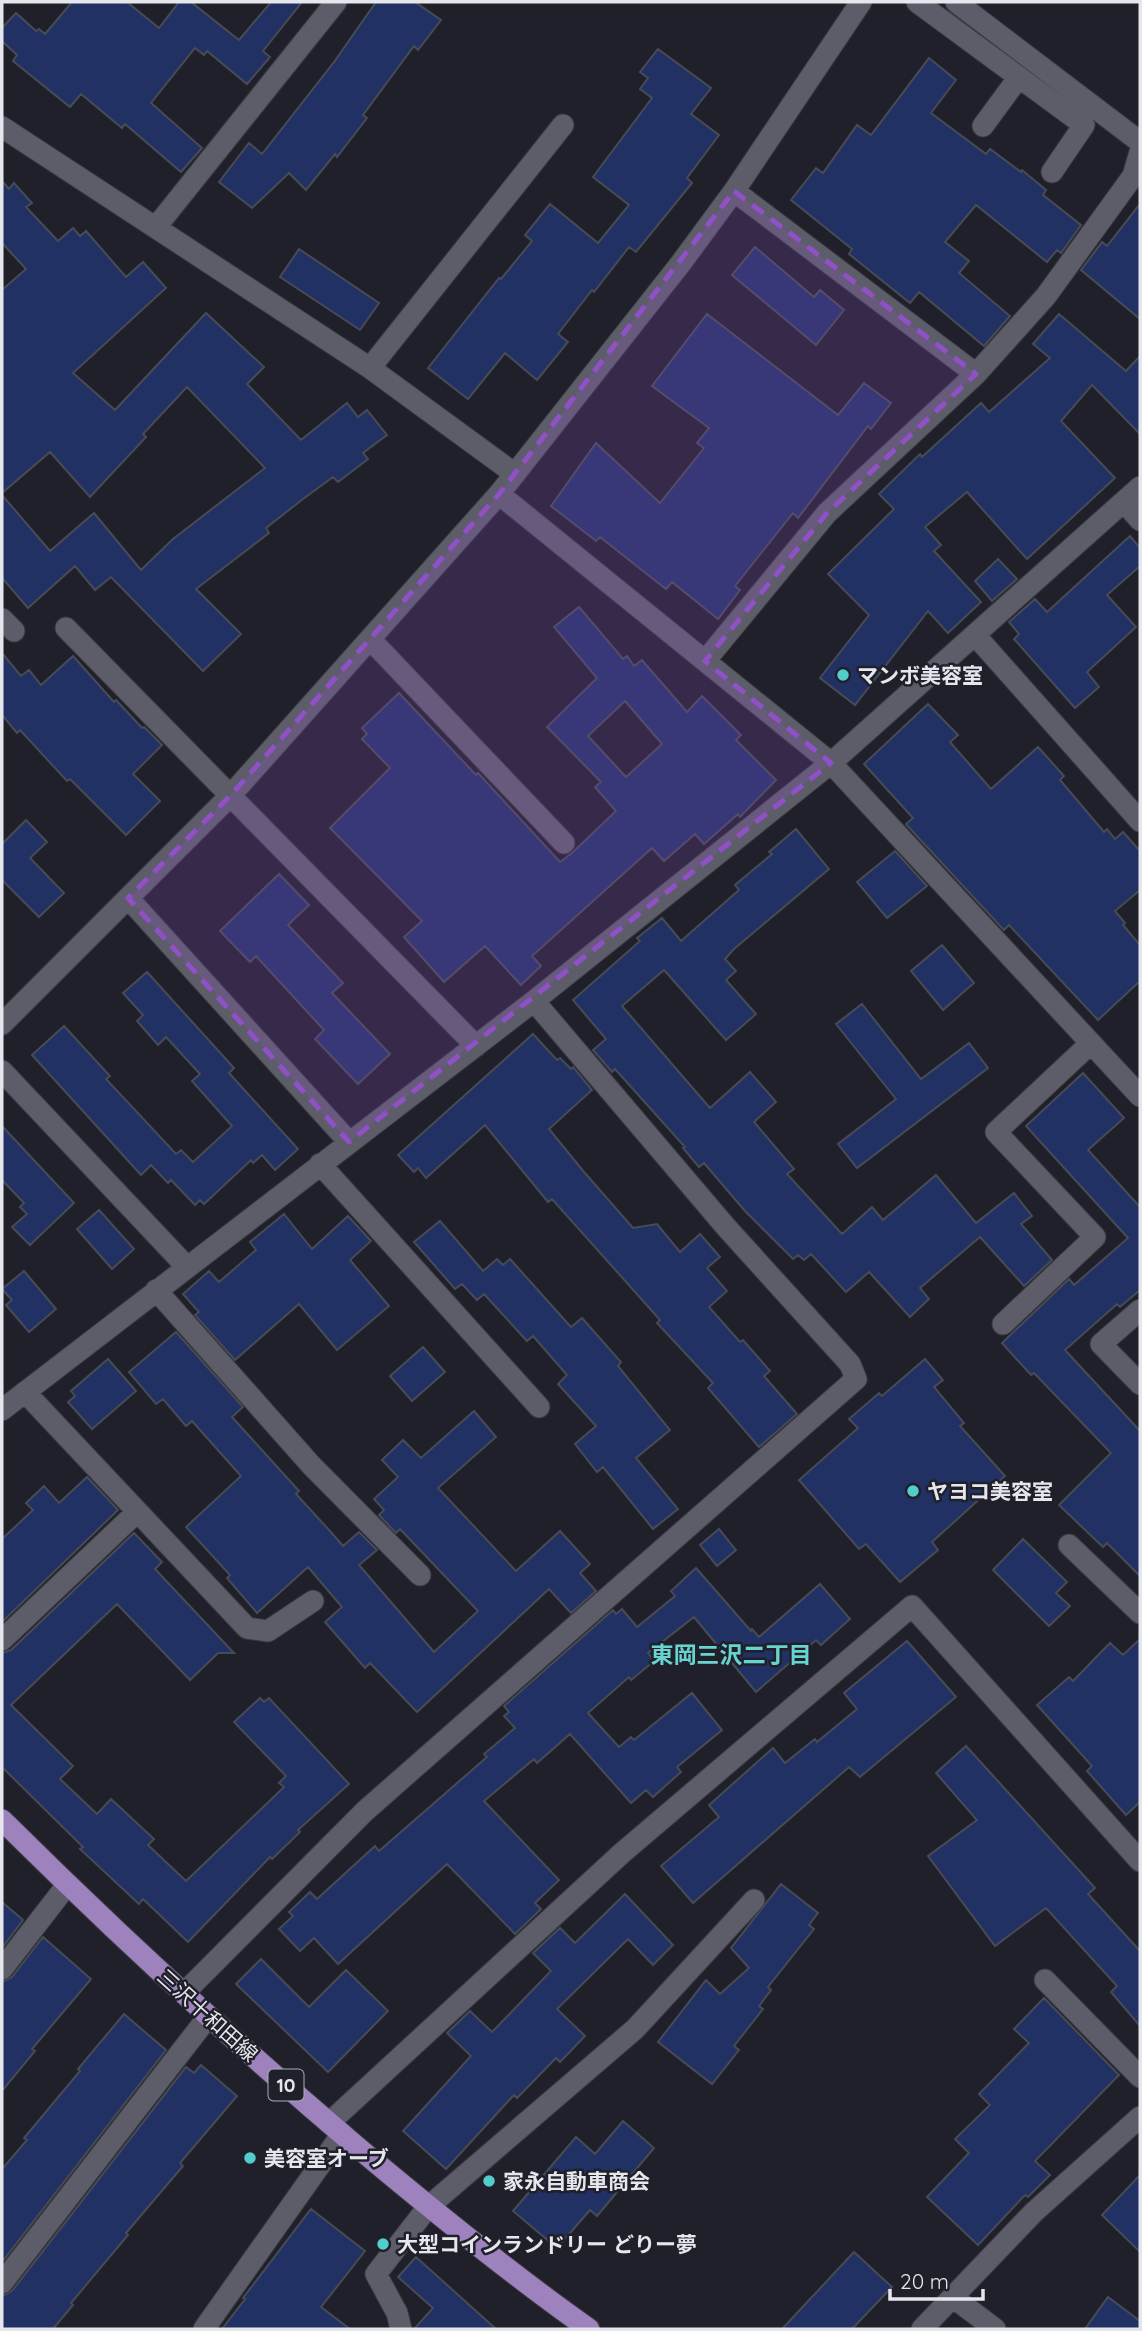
<svg xmlns="http://www.w3.org/2000/svg" width="1142" height="2331" font-family="Quicksand,'Noto Sans JP',sans-serif">
<style>
.building{fill:#223163;stroke:#464b56;stroke-width:2;fill-rule:evenodd}
.lines{fill:none;stroke-linecap:round;stroke-linejoin:round}
.minor-casing{stroke:#3a3a42;stroke-width:23}
.major-casing{stroke:#3a3a42;stroke-width:23}
.minor{stroke:#5d5d69;stroke-width:21}
.major{stroke:#9e82be;stroke-width:21}
.marked{fill:#9051c8;fill-opacity:0.2;stroke:#9051c8;stroke-width:5;stroke-dasharray:14 9;stroke-linejoin:round}
.poi-dot{fill:#53cdcb;stroke:#20202a;stroke-width:2.5}
.labels{text-anchor:middle;dominant-baseline:central;stroke-width:5;stroke-linejoin:round;paint-order:stroke}
.shield{fill:#20202a;stroke:#ababb2;stroke-width:2}
.shield-label{font-size:19px;font-weight:bold;fill:#e6e6ed}
.poi-label{font-size:21px;font-weight:bold;fill:#e6e6ed;stroke:#20202a;text-anchor:start}
.street-label{font-size:21px;fill:#e6e6ed;stroke:#20202a}
.neighbourhood-label{font-size:23px;font-weight:bold;fill:#68d4d2;stroke:#20202a}
</style>
<rect width="100%" height="100%" fill="#20202a"/>
<path class="building" d="M72,2H127L159,28L179,2H191L239,40L271,2H302L263,51L270,57L247,84L207,51L204,55L195,48L151,103L202,148L181,172L125,124L122,128L81,94L70,107L13,61L17,55L2,41V28L16,13L36,31L39,29L45,34Z
M376,2H415L441,20L418,50L414,46L363,115L367,118L337,157L335,154L306,190L289,173L252,208L219,182L249,143L262,154L334,62Z
M658,49L711,88L691,114L719,135L687,178L692,183L636,252L629,247L594,292L592,290L558,334L568,342L537,380L505,353L468,399L428,368L499,278L501,279L532,241L525,235L550,204L598,243L629,205L593,177L652,98L640,89L648,78L640,72Z
M929,58L956,80L931,113L986,154L990,149L1021,172L1022,170L1046,190L1043,195L1081,225L1061,253L1057,250L1047,262L976,205L945,242L969,261L959,273L1010,316L984,346L919,292L910,303L849,254L852,249L791,200L816,168L823,173L857,125L871,135Z
M2,181L9,189L14,183L32,203L26,207L58,241L73,228L80,236L86,231L126,277L143,262L166,288L73,373L115,410L206,313L264,367L247,384L301,440L347,403L358,417L367,410L387,435L363,453L368,459L338,482L333,477L303,499L266,528L269,533L196,589L241,634L203,671L111,577L95,590L75,566L28,608L2,578V495L50,551L94,513L141,570L173,539L265,468L187,387L143,434L146,437L90,497L50,452L2,493V290L26,269L2,243Z
M1140,204V319L1081,270L1102,242L1107,246Z
M755,247L814,297L820,290L844,310L816,345L732,275Z
M299,249L379,303L360,330L280,277Z
M707,314L838,415L864,383L891,403L871,429L868,426L798,518L793,513L735,586L740,590L718,619L672,582L666,589L600,537L596,541L551,506L596,443L660,503L704,448L697,443L709,428L652,386Z
M1059,314L1126,371L1140,356V434L1092,385L1061,421L1115,478L1027,559L967,492L925,527L941,545L934,551L981,602L948,633L928,611L855,705L820,678L869,615L828,574L894,509L879,494L920,454L922,457L981,403L989,412L1050,358L1033,344Z
M1130,536L1140,548V566L1107,595L1136,627L1087,672L1099,687L1075,708L1014,639L1019,634L1009,622L1035,599L1047,612Z
M998,559L1017,579L992,601L975,581Z
M579,607L623,659L627,656L634,666L642,660L687,712L702,696L741,735L736,740L776,780L740,817L738,814L704,844L695,834L664,861L652,848L532,956L541,966L521,985L485,946L444,982L404,937L422,921L330,828L390,768L362,739L367,734L362,728L399,693L476,775L478,773L560,862L572,853L616,811L595,787L601,782L547,727L597,678L554,627ZM625,701L662,744L626,777L588,736Z
M2,653L21,676L29,670L41,685L73,656L114,702L116,700L142,728L144,727L162,745L133,774L160,801L126,835L70,779L67,781L20,730L17,733L2,715Z
M928,704L958,735L950,742L991,789L1038,747L1064,776L1060,780L1104,832L1107,829L1115,839L1123,832L1140,851V890L1115,911L1125,923L1123,925L1140,945V981L1098,1020L1009,925L1004,930L915,834L906,824L913,818L864,764Z
M26,820L47,842L30,858L64,893L39,917L2,880V844Z
M796,829L829,869L734,949L725,959L736,971L726,980L756,1014L726,1040L664,970L622,1006L710,1108L750,1072L776,1102L754,1122L794,1169L787,1174L842,1234L872,1207L883,1220L936,1175L976,1223L1014,1193L1032,1216L1021,1224L1052,1260L1024,1286L980,1237L920,1288L929,1299L910,1317L869,1272L846,1292L811,1254L804,1260L798,1255L793,1259L745,1211L704,1163L699,1167L683,1148L685,1147L615,1069L612,1072L593,1050L606,1039L573,1000L640,941L637,938L662,918L681,941L739,890L735,885L772,854L769,852Z
M895,851L927,886L887,918L857,882Z
M279,874L309,905L288,925L343,983L332,993L390,1054L358,1084L315,1039L324,1030L256,956L250,962L220,931Z
M942,945L974,983L943,1010L911,971Z
M147,972L234,1068L229,1073L298,1149L275,1170L262,1155L253,1163L251,1160L204,1204L200,1200L195,1205L171,1180L168,1183L151,1165L141,1175L32,1055L64,1026L110,1076L106,1079L176,1154L181,1150L193,1162L232,1126L192,1081L200,1074L166,1037L158,1045L137,1021L143,1015L123,993Z
M862,1004L921,1079L969,1043L988,1068L857,1168L838,1144L896,1099L836,1024Z
M533,1034L557,1060L560,1058L571,1069L573,1067L592,1090L549,1129L584,1172L633,1228L657,1224L680,1252L700,1234L720,1257L707,1268L727,1291L709,1307L740,1342L743,1340L770,1371L764,1376L797,1414L759,1447L708,1388L713,1383L657,1323L660,1320L552,1199L548,1202L485,1125L426,1178L418,1168L414,1172L398,1155Z
M1083,1073L1124,1118L1088,1150L1140,1207V1290L1120,1307L1117,1304L1065,1350L1140,1431V1576L1107,1543L1103,1547L1059,1505L1111,1453L1034,1373L1031,1375L1002,1343L1069,1279L1074,1285L1128,1238L1026,1126Z
M2,1126L74,1203L30,1245L12,1227L27,1214L20,1207L24,1203L2,1180Z
M99,1210L134,1249L112,1269L77,1229Z
M284,1214L312,1249L348,1216L371,1241L350,1260L389,1306L337,1350L299,1304L235,1360L195,1315L199,1312L183,1294L209,1271L219,1282L256,1250L250,1242Z
M440,1221L483,1271L497,1259L503,1265L510,1259L571,1327L582,1318L621,1362L618,1366L670,1430L636,1458L678,1509L653,1529L603,1467L597,1472L575,1444L596,1426L558,1384L567,1375L533,1336L527,1341L484,1294L477,1300L462,1284L455,1289L414,1242Z
M24,1271L56,1309L29,1332L6,1305L12,1300L2,1289Z
M176,1332L243,1407L232,1417L299,1491L296,1494L330,1531L343,1546L359,1532L377,1550L359,1565L434,1652L478,1611L400,1529L396,1533L379,1515L384,1510L374,1499L398,1477L382,1460L403,1440L421,1458L474,1411L496,1437L438,1488L516,1571L560,1531L590,1564L580,1573L596,1591L571,1613L549,1589L417,1712L370,1663L365,1668L325,1622L342,1607L308,1567L257,1613L227,1578L230,1575L186,1527L241,1476L192,1421L186,1426L163,1399L156,1404L129,1372Z
M423,1347L445,1372L412,1401L390,1376Z
M108,1359L136,1391L92,1429L68,1402L75,1396L71,1391Z
M925,1359L943,1380L934,1387L964,1423L960,1426L1005,1476L932,1542L938,1550L900,1582L866,1544L859,1549L799,1480L858,1428L849,1419L879,1393L882,1396Z
M87,1477L118,1510L2,1622V1539L33,1510L26,1503L44,1486L59,1503Z
M719,1529L736,1550L717,1566L700,1545Z
M134,1533L162,1562L155,1569L234,1653H218L190,1680L117,1604L11,1705L73,1766L60,1779L97,1814L111,1799L154,1839L148,1845L186,1881L284,1787L279,1783L286,1776L234,1722L260,1698L264,1702L269,1698L349,1784L298,1830L300,1832L272,1859L270,1857L188,1942L143,1899L139,1904L80,1849L83,1847L2,1767V1653L11,1650Z
M1023,1539L1067,1582L1056,1593L1070,1606L1049,1626L993,1570Z
M696,1568L751,1631L752,1629L759,1637L820,1584L850,1619L821,1645L816,1640L756,1692L694,1617L648,1653L654,1661L631,1680L629,1677L588,1713L619,1747L631,1737L634,1740L692,1693L722,1730L677,1767L681,1772L653,1797L646,1790L631,1803L570,1734L537,1763L534,1759L484,1801L559,1880L535,1903L541,1909L515,1934L447,1864L338,1964L314,1938L300,1951L279,1929L293,1916L289,1912L310,1892L317,1899L375,1846L379,1851L487,1757L484,1754L515,1728L504,1716L509,1712L504,1706L613,1610L616,1614L622,1609L637,1627L675,1596L671,1591Z
M1140,1639V1802L1126,1815L1087,1771L1092,1766L1037,1705L1069,1677L1073,1681L1110,1643L1123,1655Z
M907,1641L956,1697L860,1777L849,1767L693,1903L661,1866L719,1817L709,1805L773,1748L785,1763L815,1739L817,1742L857,1709L844,1693Z
M966,1746L1095,1888L1088,1894L1140,1951V2026L1111,1992L1117,1986L1046,1908L995,1946L928,1856L977,1820L936,1773Z
M781,1884L818,1913L809,1925L814,1929L768,1987L771,1990L759,2006L763,2009L734,2046L739,2050L712,2084L658,2042L706,1980L720,1994L749,1968L731,1948Z
M625,1894L673,1945L653,1965L628,1939L557,2009L585,2036L560,2062L556,2058L517,2098L514,2095L446,2169L403,2131L471,2056L447,2033L470,2011L492,2032L551,1971L533,1953L560,1928L575,1943Z
M2,1902L23,1920L2,1948Z
M43,1937L91,1979L32,2049L35,2051L2,2091V1982L12,1977Z
M261,1959L309,2007L346,1970L388,2011L328,2072L236,1984Z
M1044,1998L1119,2075L1035,2161L1050,2175L1028,2197L1025,2195L978,2245L927,2197L969,2153L955,2139L990,2105L979,2094L1029,2043L1014,2029Z
M124,2014L166,2050L2,2262V2169L27,2140L24,2138L80,2071L78,2069Z
M201,2065L237,2096L180,2163L183,2166L126,2233L128,2235L71,2303L73,2305L53,2329H2V2296L12,2291L186,2067L194,2073Z
M623,2121L654,2148L597,2216L590,2210L557,2248L513,2211L576,2137L595,2154Z
M1140,2175V2252L1102,2215Z
M311,2209L365,2251L321,2307L350,2329H222L245,2299L243,2298Z
M854,2252L892,2287L852,2329H782Z
M416,2257L496,2329H414L433,2308L398,2277Z
M1108,2297L1140,2321V2329H1085Z"/>
<g class="lines">
<defs>
<path id="minor" d="M917,2L1084,125L1052,172
M956,2L1140,142
M983,126L1019,77
M2,127L370,368L515,474
M734,191L976,374
M156,227L336,2
M370,368L563,125
M499,494L831,763L1140,1096
M1124,502L1140,520
M2,619L14,631
M66,628L476,1046
M975,635L1140,821
M370,639L564,843
M705,661L827,513L976,374L1046,296L1133,176L1140,152
M128,898L349,1142
M2,1024L230,796L499,494L681,263L734,191L861,2
M2,1071L186,1266
M320,1164L539,1407
M156,1290L311,1465L420,1575
M1140,1310L1101,1344L1140,1384
M1003,1324L1095,1237L996,1132L1091,1043
M25,1392L247,1628L268,1631L313,1601
M2,1410L534,1001L831,763L1140,487
M1069,1545L1140,1613
M2,1640L137,1512
M2,1969L67,1885
M1045,1980L1140,2077
M184,1993L365,1811L856,1379L850,1364L726,1227L534,1001
M329,2123L622,1853L912,1606L1140,1861
M2,2283L208,2017
M954,2298L995,2329
M204,2329L342,2134
M401,2329L397,2313L376,2274L428,2207L635,2029L754,1900
M922,2329L1034,2212L1140,2117"/>
<path id="major" d="M2,1820C116,1933 234,2042 356,2146C431,2209 508,2272 589,2329"/>
</defs>
<use href="#minor" class="minor-casing"/>
<use href="#major" class="major-casing"/>
<use href="#minor" class="minor"/>
<use href="#major" class="major"/>
</g>
<path class="marked" d="M734,191L976,374L827,513L705,661L831,763L349,1142L128,898L230,796L499,494Z"/>
<g class="poi-dot">
<circle cx="843" cy="675" r="7"/>
<circle cx="913" cy="1491" r="7"/>
<circle cx="250" cy="2158" r="7"/>
<circle cx="489" cy="2181" r="7"/>
<circle cx="383" cy="2244" r="7"/>
</g>
<g class="labels">
<rect class="shield" x="268.5" y="2069.5" width="35" height="31" rx="5"/>
<g class="shield-label">
<text x="286" y="2085">10</text>
</g>
<g class="poi-label">
<text x="857" y="675">マンボ美容室</text>
<text x="927" y="1491">ヤヨコ美容室</text>
<text x="264" y="2158">美容室オーブ</text>
<text x="503" y="2181">家永自動車商会</text>
<text x="397" y="2244">大型コインランドリー どりー夢</text>
</g>
<g class="street-label">
<text transform="translate(208 2015) rotate(42)">三沢十和田線</text>
</g>
<g class="neighbourhood-label">
<text x="731" y="1654">東岡三沢二丁目</text>
</g>
</g>
<rect width="1142" height="2331" fill="none" stroke="#e6e6ed" stroke-width="7"/>
<path d="M890 2289v10h93v-10" fill="none" stroke="#e6e6ed" stroke-width="3.5"/>
<text x="900" y="2289" font-size="21" fill="#e6e6ed" stroke="#20202a" stroke-width="5" paint-order="stroke">20 m</text>
</svg>
